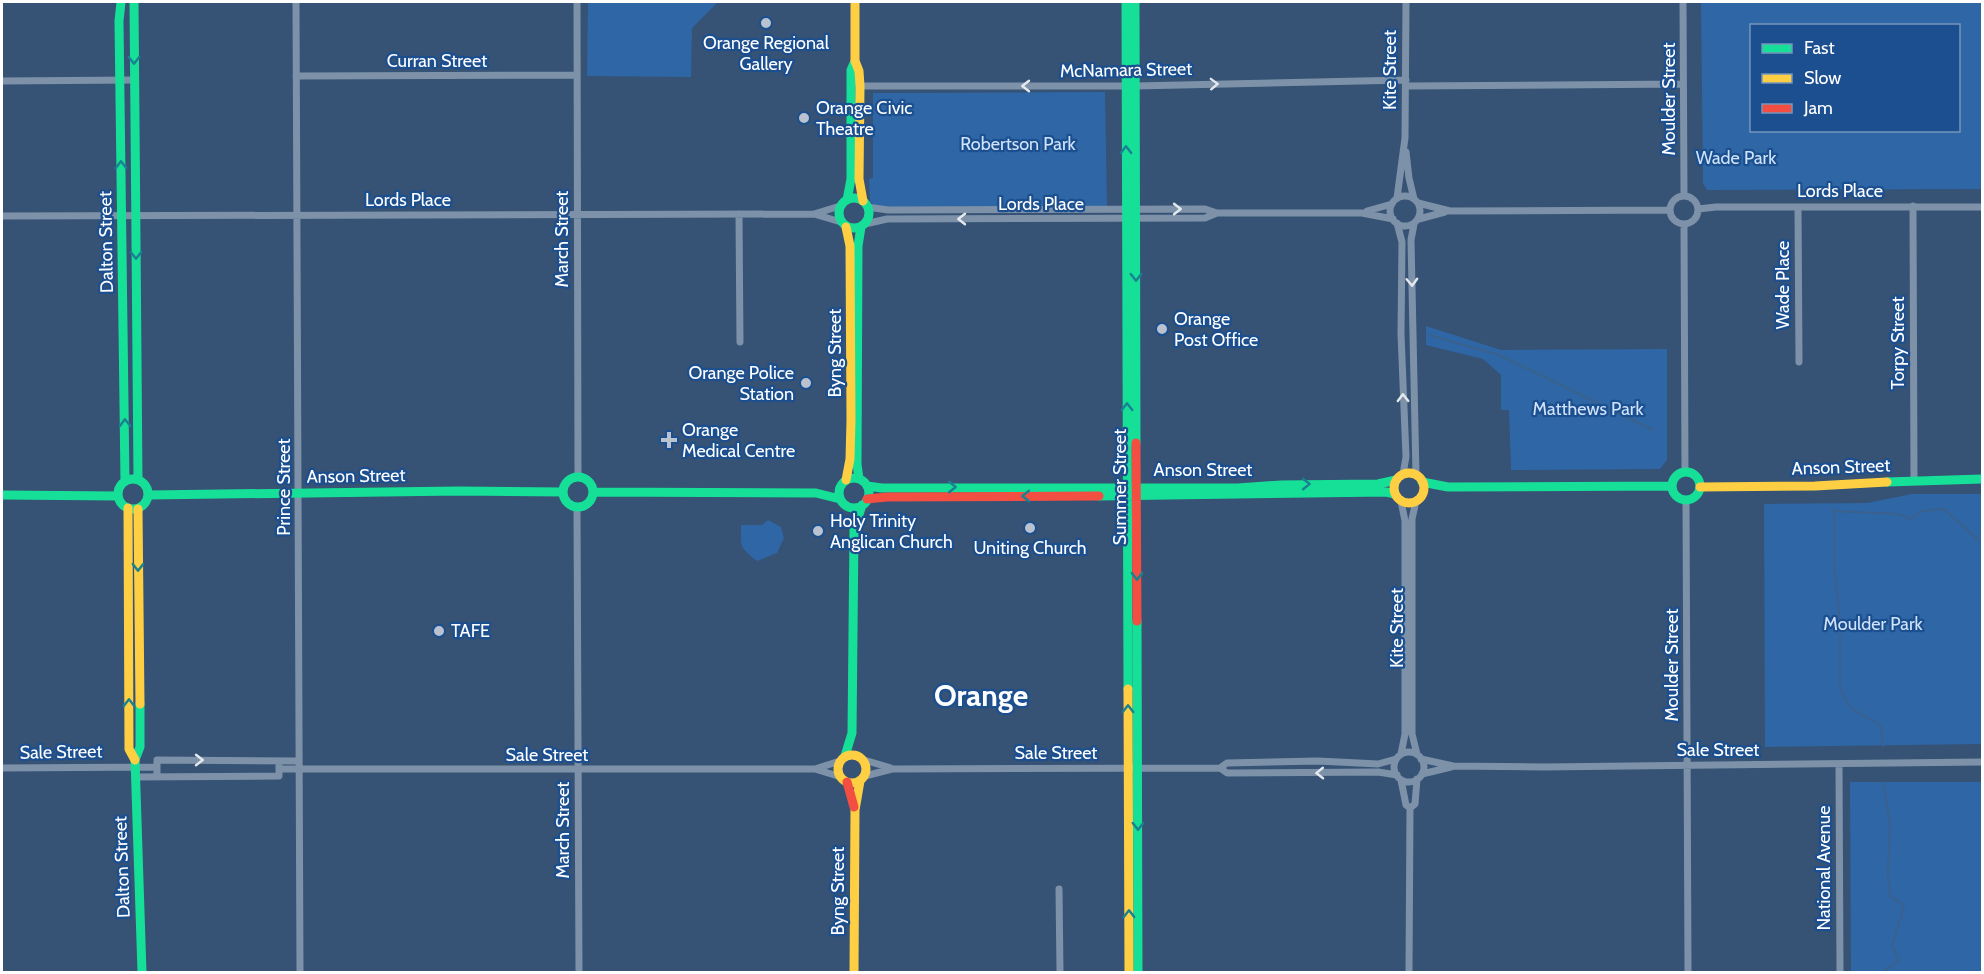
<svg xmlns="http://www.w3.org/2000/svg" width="1984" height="974" font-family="Cabin,sans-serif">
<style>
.green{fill:#2f66a5;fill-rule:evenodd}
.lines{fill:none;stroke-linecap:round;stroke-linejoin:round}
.stream{stroke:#3b618d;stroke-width:2}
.street{stroke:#7d92a8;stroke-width:7}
.fast{stroke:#16e098;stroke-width:9}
.slow{stroke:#ffcf43;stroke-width:9}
.jam{stroke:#f24e42;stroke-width:9}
.oneway{stroke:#198292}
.oneway2{stroke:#e5e9ee}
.poi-dot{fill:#b9c2ce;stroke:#1b4f8f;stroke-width:2}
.labels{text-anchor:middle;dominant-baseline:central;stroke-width:4.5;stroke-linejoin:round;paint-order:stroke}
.poi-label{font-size:18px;fill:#fff;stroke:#1b4f8f;text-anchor:start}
.street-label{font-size:18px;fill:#fff;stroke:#1b4f8f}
.park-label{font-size:18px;fill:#cfe3fa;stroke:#1b4f8f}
.town-label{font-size:30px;font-weight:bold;fill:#fff;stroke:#1b4f8f}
</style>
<rect width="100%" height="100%" fill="#365274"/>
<path class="green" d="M588,2H718L692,28L691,77L587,76Z
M1701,2H1982V189L1707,190L1703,183ZM1752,26H1958V130H1752Z
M1105,92L1107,206L891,207L875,206L870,201L869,179L873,178V93Z
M1426,326L1501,350L1667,349V460L1660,469L1511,470L1509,410H1501V375L1483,359L1426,345Z
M1912,494H1982V744L1765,747L1764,504L1867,503Z
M768,520L781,527L784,538L777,553L757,561C739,546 741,549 741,525H762Z
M1850,782H1982V972H1851Z"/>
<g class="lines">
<path class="stream" d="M1429,335L1499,355L1653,430
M1832,508L1834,511V566L1840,622V689L1851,708L1881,726L1883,746
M1834,511L1898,514L1911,519L1921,511L1944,509L1982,543
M1883,972L1899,960L1892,946L1904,906L1890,896L1888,877L1890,822L1883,782"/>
<path class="street" d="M296,2L300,972
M577,2L578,477
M1683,2L1684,195
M296,76L577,75
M2,81L134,80
M857,83L860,86H1135L1406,80
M1406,86L1683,84
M1406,152L1409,178L1414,199
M1390 211a15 15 0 1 1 30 0a15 15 0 1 1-30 0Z
M1670 210a14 14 0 1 1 28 0a14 14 0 1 1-28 0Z
M1397,198L1405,138L1406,2
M1418,203L1450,211L1670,210
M1913,206L1914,480
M867,207L888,210L1205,209L1217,213
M1798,207L1799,362
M1698,209L1716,207H1982
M1367,211L1392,204
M739,214L740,342
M814,214L840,206
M2,216L814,214L841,222
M1419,219L1445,212
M1397,223L1402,242L1401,334L1406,457L1403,474
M865,224L887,219L1205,218L1217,213H1362L1393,219
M1414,224L1411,240L1416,475
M1684,224L1685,472
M1686,500L1688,972
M1416,501L1412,519V734L1417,754
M577,507L579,972
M1394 767a15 15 0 1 1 30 0a15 15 0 1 1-30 0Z
M1401,754L1405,734V521L1401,501
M1421,759L1453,766L1544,767L1982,762
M864,760L891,768
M1839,764L1840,972
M2,768L157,767
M1220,768L1227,773L1378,772L1397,775
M279,769H815L840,761
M815,769L841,777
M1422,774L1451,767
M865,776L892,769L1220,768L1227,763L1318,761L1378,764L1396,759
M136,777L279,776V761
M157,777V760L299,761
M1401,780L1406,805L1410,808
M1059,889L1060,972
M1409,972L1410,808L1415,804L1417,779"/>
<path class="fast" d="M121,2L119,21L125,481
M134,2L138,479
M1126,2L1128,689
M1135,2L1136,443
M839 213a15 15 0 1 1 30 0a15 15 0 1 1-30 0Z
M847,200L851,179V70L855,61
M1672 486a14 14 0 1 1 28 0a14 14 0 1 1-28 0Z
M563 492a15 15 0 1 1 30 0a15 15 0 1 1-30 0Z
M839 493a15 15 0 1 1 30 0a15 15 0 1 1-30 0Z
M118 494a15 15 0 1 1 30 0a15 15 0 1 1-30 0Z
M859,479L857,464L858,246L861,227
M1422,482L1448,487L1672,486
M1887,482L1982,479
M867,486L882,488H1238L1281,485L1378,484L1396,480
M593,492L816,493L840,499
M2,495L118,496
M149,495L459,491L563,492
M1099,496L1386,492L1395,494
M1137,621L1138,972
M140,704V747L135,760L142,972
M845,756L852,733L854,530L862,505"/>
<path class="slow" d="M855,2V61L859,71L860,86L859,179L863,201
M846,227L850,246L851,420L850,459L846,480
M1394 488a15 15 0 1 1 30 0a15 15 0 1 1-30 0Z
M1700,487L1815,486L1887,482
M128,508L129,749L135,760
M138,509L140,704
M1128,689L1129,972
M838 769a14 14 0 1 1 28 0a14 14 0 1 1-28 0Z
M854,972L855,810L860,781"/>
<path class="jam" d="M1136,443L1137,621
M867,499L887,497L1099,496
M847,782L854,807"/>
</g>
<defs><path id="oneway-chevron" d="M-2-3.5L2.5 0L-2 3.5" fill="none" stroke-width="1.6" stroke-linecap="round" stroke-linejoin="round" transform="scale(1.5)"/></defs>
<g class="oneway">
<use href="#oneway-chevron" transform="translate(134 60) rotate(90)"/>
<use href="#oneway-chevron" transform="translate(1126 150) rotate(-90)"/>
<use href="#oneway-chevron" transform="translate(121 165) rotate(-91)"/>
<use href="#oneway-chevron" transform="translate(136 255) rotate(90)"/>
<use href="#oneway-chevron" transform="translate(1136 277) rotate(90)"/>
<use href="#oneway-chevron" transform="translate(1127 407) rotate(-90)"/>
<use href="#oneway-chevron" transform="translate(125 423) rotate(-91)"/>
<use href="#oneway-chevron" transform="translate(1306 484) rotate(-1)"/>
<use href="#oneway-chevron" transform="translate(952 487)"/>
<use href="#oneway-chevron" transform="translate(1026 496) rotate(180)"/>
<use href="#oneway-chevron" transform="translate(138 567) rotate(90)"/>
<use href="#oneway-chevron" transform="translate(1137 576) rotate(90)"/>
<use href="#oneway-chevron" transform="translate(129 703) rotate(-90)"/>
<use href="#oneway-chevron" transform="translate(1128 709) rotate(-90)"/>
<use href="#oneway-chevron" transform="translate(1138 826) rotate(90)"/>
<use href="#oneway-chevron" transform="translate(1129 914) rotate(-90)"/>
</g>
<g class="oneway2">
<use href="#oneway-chevron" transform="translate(1214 84) rotate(-2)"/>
<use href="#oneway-chevron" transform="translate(1026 86) rotate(-180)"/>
<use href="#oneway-chevron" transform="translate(1177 209)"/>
<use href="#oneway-chevron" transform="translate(962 219) rotate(-180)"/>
<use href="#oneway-chevron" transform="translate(1412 282) rotate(88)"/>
<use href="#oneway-chevron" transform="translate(1403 398) rotate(-91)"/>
<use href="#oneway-chevron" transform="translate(199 760)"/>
<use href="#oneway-chevron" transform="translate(1320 773) rotate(179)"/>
</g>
<g class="poi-dot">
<circle cx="766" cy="23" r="6"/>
<circle cx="804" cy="118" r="6"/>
<circle cx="1162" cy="329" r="6"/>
<circle cx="806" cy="383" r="6"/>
<path d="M666 431h6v6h6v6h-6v6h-6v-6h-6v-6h6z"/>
<circle cx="1030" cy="528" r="6"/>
<circle cx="818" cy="531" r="6"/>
<circle cx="439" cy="631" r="6"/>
</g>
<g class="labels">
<g class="poi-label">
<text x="766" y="43" text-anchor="middle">Orange Regional<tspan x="766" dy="21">Gallery</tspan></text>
<text x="816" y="108">Orange Civic<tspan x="816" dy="21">Theatre</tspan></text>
<text x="1174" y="319">Orange<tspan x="1174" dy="21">Post Office</tspan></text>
<text x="794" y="373" text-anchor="end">Orange Police<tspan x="794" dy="21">Station</tspan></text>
<text x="682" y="430">Orange<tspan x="682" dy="21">Medical Centre</tspan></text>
<text x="830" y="521">Holy Trinity<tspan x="830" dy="21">Anglican Church</tspan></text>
<text x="1030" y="548" text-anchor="middle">Uniting Church</text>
<text x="451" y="631">TAFE</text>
</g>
<g class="street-label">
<text x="437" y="61">Curran Street</text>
<text transform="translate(1126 70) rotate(-1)">McNamara Street</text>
<text transform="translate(1390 70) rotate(-90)">Kite Street</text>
<text transform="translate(1669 99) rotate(-90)">Moulder Street</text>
<text x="1840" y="191">Lords Place</text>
<text x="408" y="200">Lords Place</text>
<text x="1041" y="204">Lords Place</text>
<text transform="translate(562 239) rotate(-90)">March Street</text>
<text transform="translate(106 242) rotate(-91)">Dalton Street</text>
<text transform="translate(1783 285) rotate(-90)">Wade Place</text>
<text transform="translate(1898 343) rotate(-90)">Torpy Street</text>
<text transform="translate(835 353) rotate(-90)">Byng Street</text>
<text transform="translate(1841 467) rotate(-2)">Anson Street</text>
<text x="1203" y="470">Anson Street</text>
<text transform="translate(356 476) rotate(-1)">Anson Street</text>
<text transform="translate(284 487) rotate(-90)">Prince Street</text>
<text transform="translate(1120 487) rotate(-90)">Summer Street</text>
<text transform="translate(1397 628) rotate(-90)">Kite Street</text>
<text transform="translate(1672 665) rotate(-90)">Moulder Street</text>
<text x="1718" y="750">Sale Street</text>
<text transform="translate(61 752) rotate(-1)">Sale Street</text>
<text x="1056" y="753">Sale Street</text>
<text x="547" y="755">Sale Street</text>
<text transform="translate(563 830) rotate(-90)">March Street</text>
<text transform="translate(122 867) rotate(-92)">Dalton Street</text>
<text transform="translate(1824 868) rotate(-90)">National Avenue</text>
<text transform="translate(838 891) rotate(-90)">Byng Street</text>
</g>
<g class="park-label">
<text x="1018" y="144">Robertson Park</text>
<text x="1736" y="158">Wade Park</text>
<text x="1588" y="409">Matthews Park</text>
<text x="1873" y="624">Moulder Park</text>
</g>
<g class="town-label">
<text x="981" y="695">Orange</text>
</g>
</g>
<rect width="1984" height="974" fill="none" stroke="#ffffff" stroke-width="6"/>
<rect x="1750" y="24" width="210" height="108" fill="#1b4f8f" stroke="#7695bc" stroke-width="1.5"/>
<rect x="1762" y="44" width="30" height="9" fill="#16e098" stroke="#7695bc" stroke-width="1.5"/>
<text x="1804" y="54" font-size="18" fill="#ffffff">Fast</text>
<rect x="1762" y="74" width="30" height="9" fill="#ffcf43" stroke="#7695bc" stroke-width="1.5"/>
<text x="1804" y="84" font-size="18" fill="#ffffff">Slow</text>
<rect x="1762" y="104" width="30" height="9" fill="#f24e42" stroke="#7695bc" stroke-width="1.5"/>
<text x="1804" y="114" font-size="18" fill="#ffffff">Jam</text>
</svg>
